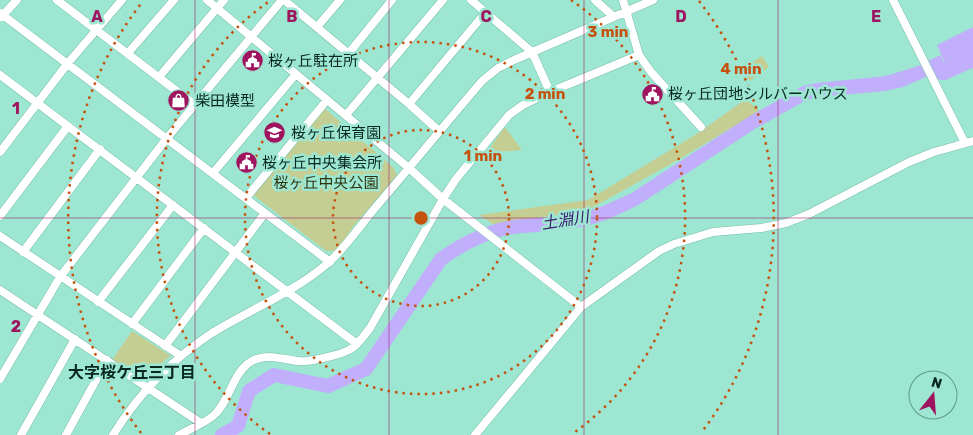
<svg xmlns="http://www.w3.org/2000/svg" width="973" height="435" font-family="Rubik,'Noto Sans JP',sans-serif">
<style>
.green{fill:#c5ce92}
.water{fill:#c1affb}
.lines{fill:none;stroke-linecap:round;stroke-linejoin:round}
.river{stroke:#c1affb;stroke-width:14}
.minor-casing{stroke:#75beaa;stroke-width:9}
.minor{stroke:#fff;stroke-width:8}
.grid{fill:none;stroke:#9f145f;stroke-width:1;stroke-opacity:0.55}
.ring{fill:none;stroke:#c6520f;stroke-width:2.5;stroke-dasharray:2.5 5}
.labels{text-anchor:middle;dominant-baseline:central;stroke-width:5;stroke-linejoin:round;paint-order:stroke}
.poi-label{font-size:15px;fill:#082820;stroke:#9de7d2;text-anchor:start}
.park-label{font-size:15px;fill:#303410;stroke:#9de7d2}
.water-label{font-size:16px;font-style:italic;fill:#3a196f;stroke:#9de7d2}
.neighbourhood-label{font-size:16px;font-weight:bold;fill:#082820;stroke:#9de7d2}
.grid-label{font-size:16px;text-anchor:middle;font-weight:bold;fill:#9f145f;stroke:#9de7d2;stroke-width:5;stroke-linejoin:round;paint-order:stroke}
.centre{fill:#c6520f;stroke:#9de7d2;stroke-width:2.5}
.ring-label{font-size:15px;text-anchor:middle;font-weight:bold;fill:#c6520f;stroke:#9de7d2;stroke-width:5;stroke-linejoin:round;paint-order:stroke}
</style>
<rect width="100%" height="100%" fill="#9de7d2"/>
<path class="green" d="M762,56L769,67L750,81L741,70Z
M746,99L759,111L678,160L586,211L493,224L479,215L588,200L695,135Z
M324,108L393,167L397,174L396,177L355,224L336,251H326L253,195Z
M505,127L522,150L486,153Z
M132,331L171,356L165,360L147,380L140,378L112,360Z"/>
<path class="water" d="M973,27V58L942,70L944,72L950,70V71L938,77L928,76L903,87L885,91L807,98L794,101L791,93L803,86L817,83L886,76L918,66L940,55L947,68L937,45Z"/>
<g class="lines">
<path class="river" d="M932,72L944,73L973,60
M222,435L238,426L249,391L274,375L328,386L366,369L441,259C462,244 487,231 513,227C538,224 565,224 589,218C605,214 620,206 635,199L753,122L805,93L810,92"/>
<defs>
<path id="minor" d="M57,0L195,105
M207,0L409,168L443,199L581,307
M284,0L409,104
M471,0L532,52L550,92
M595,0L614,17
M623,0L639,55L651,72L701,127
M893,0L965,143
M0,13L330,262
M1,17L17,0
M317,27L340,0
M128,53L174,0
M349,53L392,0
M0,75L357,344
M159,77L224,0
M346,115L443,0
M439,131L409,104L485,13
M0,152L68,63L122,0
M213,173L296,74
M246,198L327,100
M0,216L68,126
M0,236L181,356
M23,252L100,149
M0,290L201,423
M98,302L173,205
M132,324L204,228
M165,346L265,213
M0,379L60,277L167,138L282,0
M21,435L75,339
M66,435L107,360
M113,435C139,393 171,360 212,333C251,309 293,293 328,263C345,248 360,226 375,208C411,166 446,123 482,81L498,68L514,60L653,0
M179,435C190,429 203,424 213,416C230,402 232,372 252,361C266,353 282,359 297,361C307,363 339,355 349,350C357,346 364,336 370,328L443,199L456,179L509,115L523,105L550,92L639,55
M475,435L581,307L659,251L674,244L713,232L761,228L786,223L809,214L909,162L934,152L973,141"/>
</defs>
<use href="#minor" class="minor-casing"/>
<use href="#minor" class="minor"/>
</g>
<path class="grid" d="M195,0V435M389,0V435M584,0V435M778,0V435M0,218H973"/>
<g class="ring">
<circle cx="421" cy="218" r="88"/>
<circle cx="421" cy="218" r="176"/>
<path d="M270 434A264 264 0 0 1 271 0M571 0A264 264 0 0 1 572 434"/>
<path d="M141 433A353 353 0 0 1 143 1M699 1A353 353 0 0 1 701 433"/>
</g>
<defs>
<symbol id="civic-disc" viewBox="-11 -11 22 22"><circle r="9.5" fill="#9f145f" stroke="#9de7d2"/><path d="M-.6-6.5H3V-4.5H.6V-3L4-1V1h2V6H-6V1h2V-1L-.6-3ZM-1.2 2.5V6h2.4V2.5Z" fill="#fff"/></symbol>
<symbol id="shop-disc" viewBox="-11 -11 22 22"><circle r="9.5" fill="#9f145f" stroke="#9de7d2"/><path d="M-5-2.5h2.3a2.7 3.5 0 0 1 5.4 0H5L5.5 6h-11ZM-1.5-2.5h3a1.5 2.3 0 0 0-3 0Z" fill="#fff"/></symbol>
<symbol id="school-disc" viewBox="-11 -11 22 22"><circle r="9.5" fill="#9f145f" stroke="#9de7d2"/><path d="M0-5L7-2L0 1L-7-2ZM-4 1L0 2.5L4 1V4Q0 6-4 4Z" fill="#fff"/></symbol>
</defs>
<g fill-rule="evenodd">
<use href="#civic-disc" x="240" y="48" width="25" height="25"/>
<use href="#civic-disc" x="640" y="82" width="25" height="25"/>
<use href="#shop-disc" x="166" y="88" width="25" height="25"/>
<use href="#school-disc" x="262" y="120" width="25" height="25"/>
<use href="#civic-disc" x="234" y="150" width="25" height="25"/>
</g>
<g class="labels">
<g class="poi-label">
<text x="268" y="61">桜ヶ丘駐在所</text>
<text x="668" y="94">桜ヶ丘団地シルバーハウス</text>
<text x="195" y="101">柴田模型</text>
<text x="291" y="133">桜ヶ丘保育園</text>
<text x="262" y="163">桜ヶ丘中央集会所</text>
</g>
<g class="park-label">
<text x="326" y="183">桜ヶ丘中央公園</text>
</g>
<g class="water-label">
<text transform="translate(565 220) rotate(-9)">土淵川</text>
</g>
<g class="neighbourhood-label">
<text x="132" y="372">大字桜ケ丘三丁目</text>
</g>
</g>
<g class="grid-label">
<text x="97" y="22">A</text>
<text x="292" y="22">B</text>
<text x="486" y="22">C</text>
<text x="681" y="22">D</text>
<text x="876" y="22">E</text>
<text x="16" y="114">1</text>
<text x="16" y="332">2</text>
</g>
<circle cx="421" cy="218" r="8" class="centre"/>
<g class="ring-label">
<text x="608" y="37">3 min</text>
<text x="741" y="74">4 min</text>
<text x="545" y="99">2 min</text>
<text x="483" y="161">1 min</text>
</g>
<g transform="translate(933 395) rotate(17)"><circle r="24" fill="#9de7d2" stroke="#619b8b"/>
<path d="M0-4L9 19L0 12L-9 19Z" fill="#9f145f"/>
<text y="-8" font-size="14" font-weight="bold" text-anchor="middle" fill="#082820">N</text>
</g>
</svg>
